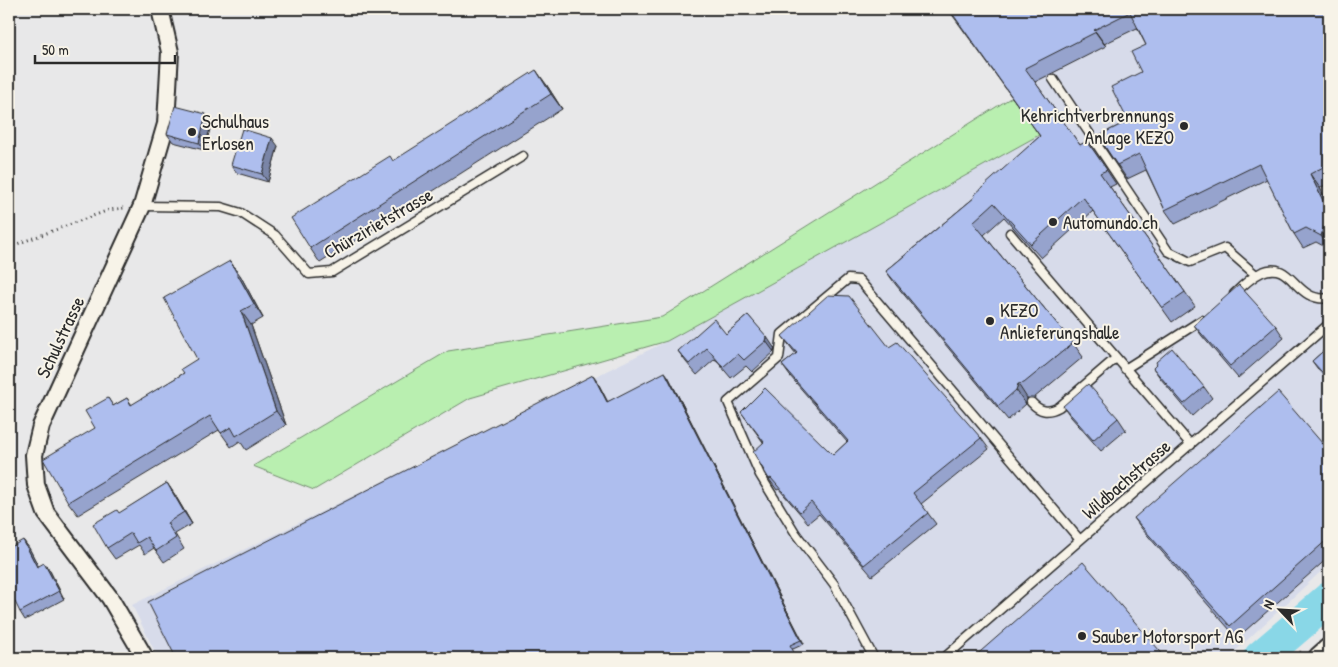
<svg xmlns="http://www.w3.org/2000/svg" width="1338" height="667" font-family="'Patrick Hand',sans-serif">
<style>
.built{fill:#d7dbea}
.green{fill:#b9efb0;stroke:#728d6e}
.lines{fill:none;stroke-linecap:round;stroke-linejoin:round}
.river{stroke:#89d7e7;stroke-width:34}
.lane-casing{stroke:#2b2b2b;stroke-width:11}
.street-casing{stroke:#2b2b2b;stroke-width:20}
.secondary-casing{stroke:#2b2b2b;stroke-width:26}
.path{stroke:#2b2b2b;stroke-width:3;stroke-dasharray:1 4;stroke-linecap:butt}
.lane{stroke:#f7f3e8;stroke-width:8}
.street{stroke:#f7f3e8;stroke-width:16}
.secondary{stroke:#f7f3e8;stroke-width:22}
.wall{fill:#96a3cd;stroke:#2b2b2b}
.shaded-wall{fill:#7a85a7;stroke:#2b2b2b}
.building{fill:#aebeee;stroke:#2b2b2b}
.poi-dot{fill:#2b2b2b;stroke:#f7f3e8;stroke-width:2}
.labels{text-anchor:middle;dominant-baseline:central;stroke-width:4;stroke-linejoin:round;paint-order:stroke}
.poi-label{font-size:19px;fill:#2b2b2b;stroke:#f7f3e8;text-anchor:start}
.street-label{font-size:19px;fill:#2b2b2b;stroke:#f7f3e8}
</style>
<rect width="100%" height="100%" fill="#e8e8e9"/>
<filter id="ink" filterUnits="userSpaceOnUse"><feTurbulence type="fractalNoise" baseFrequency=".02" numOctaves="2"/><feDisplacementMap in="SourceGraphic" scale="10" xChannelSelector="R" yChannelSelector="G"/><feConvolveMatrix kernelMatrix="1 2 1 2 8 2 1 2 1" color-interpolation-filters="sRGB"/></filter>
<g filter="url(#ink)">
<path class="built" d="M948,9H1329V564L1231,655L1227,658H158L132,605L667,341L1039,135Z"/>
<path class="green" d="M1012,97L1039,135L667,341L470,398L314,490L253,466L448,351L662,317Z"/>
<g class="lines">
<path class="river" d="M1260,658L1329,599"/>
<defs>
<path id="lane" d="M1053,79L1168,251L1190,262L1225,248L1256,275
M142,206L221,207L241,213L275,235L309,274L332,272L523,156
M1010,233L1191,445
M1234,294C1242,286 1251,277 1262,272C1293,259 1294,303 1329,298
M1125,369L1202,320
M1031,402C1040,412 1048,413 1059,407L1116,358
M874,658L834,584L796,534L760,475L728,402L779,358L782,334L848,279L859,280L1080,540
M944,658L1329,324"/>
<path id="street" d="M145,658L110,598L46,513L36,485L34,455L41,426L142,206L166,124L170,52L160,9"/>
<path id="secondary" d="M1320,658L1329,650"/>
</defs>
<use href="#lane" class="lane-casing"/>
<use href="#street" class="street-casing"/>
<use href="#secondary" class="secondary-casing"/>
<path class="path" d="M9,247L109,210L124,208
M1292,658L1302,651"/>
<use href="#lane" class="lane"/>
<use href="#street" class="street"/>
<use href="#secondary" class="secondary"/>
</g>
<path class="wall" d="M948,9H1329V183L1320,188L1329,206V249L1316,242L1303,248L1294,234L1267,179L1175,224L1165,210L1146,170L1127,179L1098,136L1128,121L1141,72L1146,45L1137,28L1104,44L1106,46L1035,82L1080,145L1087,141L1116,184L1110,187L1195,306L1172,322L1093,211L1041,258L1004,217L984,235L1073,343L1083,357L1034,398H1027L1026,404L1008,420L896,285L886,271L975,197L1040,136Z
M546,84L562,109L320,263L310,248L393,161Z
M212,122L204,150L173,142L167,134Z
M278,146L268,182L237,173L231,165Z
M240,275L263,318L251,325L286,425L246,450L240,441L231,447L219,430L78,515L68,502L95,428L108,398L113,406L127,398L132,405L184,373L197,359Z
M748,315L775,349L774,352L752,372L746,366L731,378L715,359L697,375L686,362L678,351L726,334Z
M1194,325L1276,326L1284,338L1238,378L1202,336Z
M782,336L889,347L981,438L989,449L921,504L936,524L872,576L819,514L808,523L779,489L777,490L769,479L763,442L741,412L833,455L847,442L790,376L782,365L796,354Z
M1329,346V382L1320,372L1312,361Z
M1153,368L1204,387L1212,398L1192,416L1161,379Z
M593,375L607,402L668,376L804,644L793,649L176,658Z
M1063,406L1118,418L1126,430L1101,451L1071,417Z
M1329,451V557L1237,638L1142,529L1134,518Z
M167,483L175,495L192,524L175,534L184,549L164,562L154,548L145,554L139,545L115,559L107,548L120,513Z
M23,540L29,548L38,566L50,571L64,599L25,620L20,612Z"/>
<path class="shaded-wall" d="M1094,30L1104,44L1106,46L1096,32Z
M536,70L546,84L562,109L551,94Z
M206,114L212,122L204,150L199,143Z
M272,138L278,146L268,182L262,174Z
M1310,174L1320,188L1329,206V213Z
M1326,220L1329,225V247L1321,236Z
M230,261L240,275L263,318L254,304Z
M241,311L251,325L286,425L276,411Z
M767,337L775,349L774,352L766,341Z
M665,372L668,376L804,644L801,640Z
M593,375L596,379L610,406L607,402Z
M1018,384L1027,398L1026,404L1016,390Z
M167,483L175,495L192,524L184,512Z
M23,540L29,548L43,575L37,567Z
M44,563L50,571L64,599L59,591Z"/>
<path class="building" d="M949,9H1329V164L1310,174L1329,213V218L1326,220L1321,236L1306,228L1294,234L1259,164L1165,210L1139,154L1117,165L1098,136L1128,121L1111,87L1141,72L1131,52L1146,45L1130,12L1094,30L1096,32L1025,68L1080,145L1087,141L1107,170L1100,173L1185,292L1162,308L1083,197L1031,244L994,203L973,222L1073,343L1024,383L1018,384L1016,390L998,406L886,271L975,197L974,195L1040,136Z
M536,70L551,94L310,248L291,218L390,156L393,161Z
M175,106L206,114L199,143L167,134Z
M242,129L272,138L262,174L231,165Z
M230,261L254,304L241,311L276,411L236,436L231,427L221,433L210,416L68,502L43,459L95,428L85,411L108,398L113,406L127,398L131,405L184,373L181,369L197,359L164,298Z
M1239,285L1276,326L1230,366L1194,325Z
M828,295L849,296L889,347L897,342L981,438L913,493L928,513L864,565L811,502L800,512L771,478L769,479L753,452L764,442L741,412L765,388L833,455L848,441L782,365L797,353L782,336Z
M748,315L767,337L766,341L744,360L738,354L723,367L707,348L689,364L678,351L714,319L726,334Z
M1329,346V380L1312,361Z
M1172,348L1204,387L1184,404L1153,368L1157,364L1156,362Z
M665,372L801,640L790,645L797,658H176L148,602L593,375L607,402Z
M1088,384L1118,418L1093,440L1063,406Z
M1278,392L1329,451V538L1230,626L1134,518Z
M167,483L184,512L167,523L176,538L156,551L147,537L137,543L131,533L107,548L93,524L117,510L119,513Z
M23,540L37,567L44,563L59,591L20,612L9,590V548Z
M1083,562L1166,658H973Z"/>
</g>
<g class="poi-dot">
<circle cx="1184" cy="126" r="5"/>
<circle cx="192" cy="132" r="5"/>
<circle cx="1053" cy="222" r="5"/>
<circle cx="990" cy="321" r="5"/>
<circle cx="1082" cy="636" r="5"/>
</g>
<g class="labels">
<g class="poi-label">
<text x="1174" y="115" text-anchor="end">Kehrichtverbrennungs<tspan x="1174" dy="22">Anlage KEZO</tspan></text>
<text x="202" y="121">Schulhaus<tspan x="202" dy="22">Erlosen</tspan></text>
<text x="1063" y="222">Automundo.ch</text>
<text x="1000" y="310">KEZO<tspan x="1000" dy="22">Anlieferungshalle</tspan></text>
<text x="1092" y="636">Sauber Motorsport AG</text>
</g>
<g class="street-label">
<text transform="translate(378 223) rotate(-30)">Chürzirietstrasse</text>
<text transform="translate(60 337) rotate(-65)">Schulstrasse</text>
<text transform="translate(1126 479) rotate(-41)">Wildbachstrasse</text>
</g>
</g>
<rect width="1338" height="667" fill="none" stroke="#f7f3e8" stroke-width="30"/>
<rect x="15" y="15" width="1308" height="637" fill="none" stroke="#2b2b2b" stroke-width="2" filter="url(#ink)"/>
<g transform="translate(1280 610) rotate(295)" stroke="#f7f3e8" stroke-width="4" paint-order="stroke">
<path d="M0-4L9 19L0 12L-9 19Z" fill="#2b2b2b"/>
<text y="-8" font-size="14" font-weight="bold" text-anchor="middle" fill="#2b2b2b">N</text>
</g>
<path d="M35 55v8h140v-8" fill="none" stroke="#2b2b2b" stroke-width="2.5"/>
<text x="42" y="55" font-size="15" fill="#2b2b2b" stroke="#f7f3e8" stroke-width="4" paint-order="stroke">50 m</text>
</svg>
